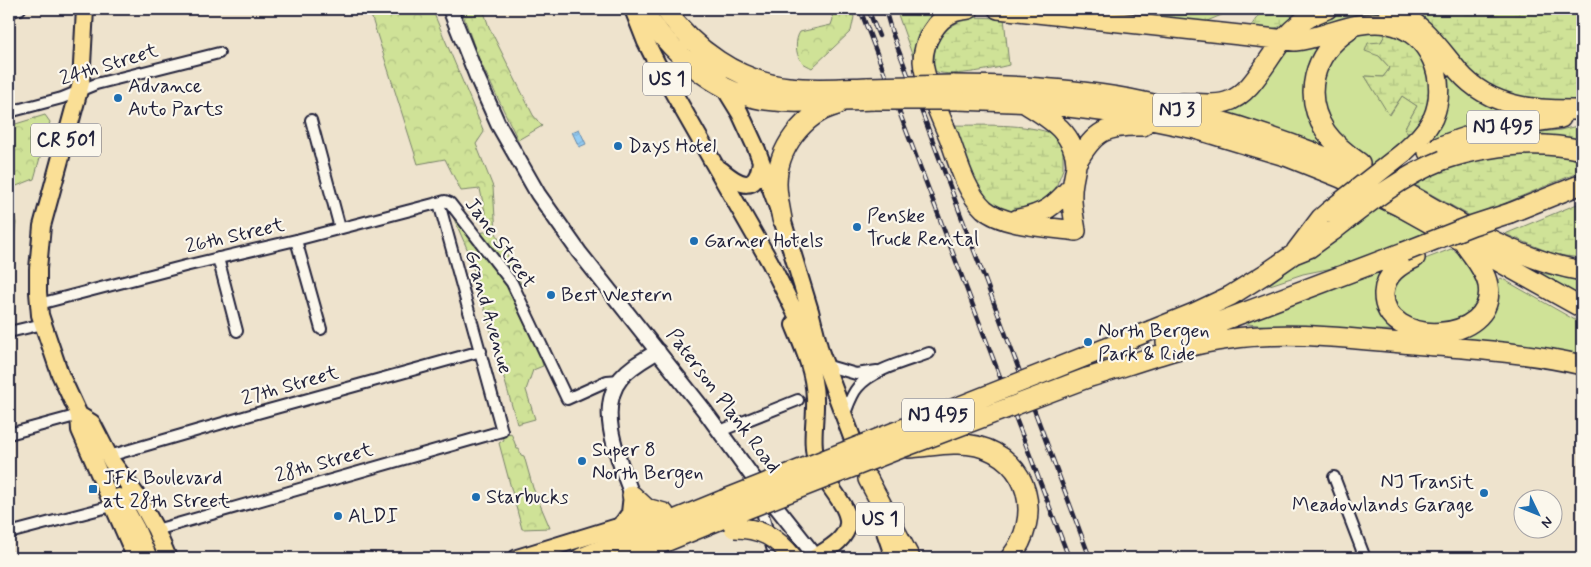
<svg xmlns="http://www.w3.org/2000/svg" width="1591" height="567" font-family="Mynerve,sans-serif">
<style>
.grass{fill:#cfe297;stroke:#788269}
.forest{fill:url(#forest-crowns);stroke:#788269}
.wetland{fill:url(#wetland-marsh);stroke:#788269}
.water{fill:url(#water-waves);stroke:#6688a9}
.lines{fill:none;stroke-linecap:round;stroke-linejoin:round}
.street-casing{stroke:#22223b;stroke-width:14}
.secondary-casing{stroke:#22223b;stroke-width:18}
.primary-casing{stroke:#22223b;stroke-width:20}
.highway-casing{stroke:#22223b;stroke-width:22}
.street{stroke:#fbf7ec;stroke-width:10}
.secondary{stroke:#fbf7ec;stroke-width:14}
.primary{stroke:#fadf96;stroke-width:16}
.highway{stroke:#fadf96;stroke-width:19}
.rail-casing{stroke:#22223b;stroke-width:4.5}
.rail{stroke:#fbf7ec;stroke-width:2.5;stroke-dasharray:8;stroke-linecap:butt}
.highway-bridge-casing{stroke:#22223b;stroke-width:22;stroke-linecap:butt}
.highway-bridge{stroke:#fadf96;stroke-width:19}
.poi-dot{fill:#1f6fb2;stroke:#fbf7ec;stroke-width:2}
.labels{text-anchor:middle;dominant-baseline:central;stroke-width:4.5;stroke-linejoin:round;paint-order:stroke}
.shield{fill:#fbf7ec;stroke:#636270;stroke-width:1}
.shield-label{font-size:19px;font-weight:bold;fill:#22223b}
.street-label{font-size:20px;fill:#22223b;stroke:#fbf7ec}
.poi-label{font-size:20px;fill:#22223b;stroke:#fbf7ec;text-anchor:start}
</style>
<defs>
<pattern id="forest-crowns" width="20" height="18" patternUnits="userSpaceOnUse" patternTransform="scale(1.25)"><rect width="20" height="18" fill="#cfe297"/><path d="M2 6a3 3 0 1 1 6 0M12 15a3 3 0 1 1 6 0" fill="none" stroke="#b1c283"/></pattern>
<pattern id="wetland-marsh" width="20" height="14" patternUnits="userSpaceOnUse" patternTransform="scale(1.25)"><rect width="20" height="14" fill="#cfe297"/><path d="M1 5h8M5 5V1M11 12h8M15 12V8" fill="none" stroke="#b1c283"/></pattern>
<pattern id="water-waves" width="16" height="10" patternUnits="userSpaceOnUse" patternTransform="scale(1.25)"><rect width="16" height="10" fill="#94ccf3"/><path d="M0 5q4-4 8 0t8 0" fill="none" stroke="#7fafd1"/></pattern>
</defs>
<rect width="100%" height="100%" fill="#eee3cd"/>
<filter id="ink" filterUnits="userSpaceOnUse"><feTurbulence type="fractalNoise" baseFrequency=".02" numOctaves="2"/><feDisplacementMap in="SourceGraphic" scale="10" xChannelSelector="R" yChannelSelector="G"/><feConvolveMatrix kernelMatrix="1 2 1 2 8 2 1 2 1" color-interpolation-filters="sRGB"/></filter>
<g filter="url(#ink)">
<path class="grass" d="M1367,9L1392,15L1524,115L1449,136L1409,156L1442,109L1401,23L1306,34L1305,25C1330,12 1339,9 1367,9Z
M1366,32H1377L1386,33L1381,42L1379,56L1390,68L1383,77L1365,76L1390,115L1402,96L1417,106L1404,129L1411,137L1375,167L1343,145L1321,103L1323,68L1346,40Z
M1338,33L1320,51L1325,140L1323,144L1210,108L1249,94L1282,59L1286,46Z
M9,194L16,223L12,252L11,284H9Z
M1377,206L1429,234L1342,266L1303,274L1267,286Z
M1451,249L1464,256L1481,282V295L1473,312L1454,324L1411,323L1391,301L1394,282L1412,264Z
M1399,261L1391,267L1395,330L1338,331L1246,324L1245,323Z
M1532,271L1582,281V299Z
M1501,278L1582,324V358L1454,341L1494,302L1497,281Z"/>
<path class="forest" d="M369,9H432L484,132L476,144L493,187L496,233L519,278L543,366L533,370L526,390L535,419L517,424L469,253L450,210L479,233L489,231L480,189L461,191L445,159L418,164Z
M461,9H483L489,27L533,115L542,126L518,140L478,57Z
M830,9H851L854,17L851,31L812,68C809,66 803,64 801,61C795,54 795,39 800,32L831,25L833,19Z
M45,115L50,122L34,179L14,187L9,166V126Z
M511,433L517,449H519L521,455L524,456L533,488L550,528L522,529L499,443L504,440L503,436Z"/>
<path class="wetland" d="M896,9H950L926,23L914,60Z
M1060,9H1236L1195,26Z
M1263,9H1309L1279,27L1261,32L1251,26Z
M1404,9H1582V100L1546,104L1506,96L1473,79Z
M967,17L1004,18L1009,65C994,69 945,79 933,70L935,49L943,31Z
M1386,33C1417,39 1433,69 1429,98C1427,113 1419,126 1411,137L1404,129L1417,106L1402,96L1389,115L1365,76L1383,77L1390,68L1379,56L1365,51L1368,43L1381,42Z
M949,125C984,126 1024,122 1056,135L1063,149V169L1054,192L1037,207L1013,215L997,210L983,198Z
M1582,125V147L1532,133L1560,130Z
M1499,154H1552L1582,159V171L1472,217L1411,183L1432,172Z
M1582,202V258L1556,255L1505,234Z"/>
<path class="water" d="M579,129L586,144L579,147L572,132Z"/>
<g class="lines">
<defs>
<path id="street" d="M9,12L20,9
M9,112L62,98L96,84L219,53
M311,120L340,228
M296,240L321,329
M218,258L237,331
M39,304L185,266L296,240L445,201L450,203L512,283L567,399L607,381L620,380
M9,332L43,324
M825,365L856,374L877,371
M844,416C848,406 851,395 858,387C873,369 908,361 929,353
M720,431L798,400
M9,434L79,415
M109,456L254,414L481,351
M1334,477L1365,558
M759,501L775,558
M156,530L502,431L439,203
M9,533L112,506"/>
<path id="secondary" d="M450,9L477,77L498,124L538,194L579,252L704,410L752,476L816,557
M632,495C620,462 595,410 621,378C631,366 645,359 658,351"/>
<path id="primary" d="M85,9L81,83L42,226L38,269V292L40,315L60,374L79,415L80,430L136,558
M633,9L646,42L657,64L770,262L799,320L812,339
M698,50L724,87L740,113L757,150L782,219L810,311L820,351L860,459
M721,170C740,186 757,194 761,161
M794,325C804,349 814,371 815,398C816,419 810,443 817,463C823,483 850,505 848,524C846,540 828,549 816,557L818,558
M79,415L92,423L112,462L139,499L156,530L168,558
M119,497L136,528L149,558
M877,508L894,558
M517,558L621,526L630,513L632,495"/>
<path id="highway" d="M642,9C662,41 701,80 738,93C749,97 762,100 775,101C787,103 800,102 813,102C833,101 853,101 874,100
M665,9C694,49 737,81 788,87C814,90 841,88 868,87
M969,9C964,10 959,10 954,12C936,19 923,42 923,61C924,81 941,118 949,137C958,161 965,191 984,209C1003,226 1050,227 1076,231C1074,218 1071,205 1072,192C1072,183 1075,174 1076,165C1076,134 1049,118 1026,104
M998,9L1295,41C1326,38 1356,18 1388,24C1430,31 1449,81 1433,118C1426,132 1415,142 1403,153
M1389,9C1421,20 1438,47 1459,72C1490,108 1537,111 1582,110
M1348,31C1313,54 1302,96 1326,132C1335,145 1347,154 1360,163
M953,85C1013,85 1072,88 1130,99C1219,116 1305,146 1387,183C1408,193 1427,205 1447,216C1490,241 1533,262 1582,271
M958,100L1036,103L1117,113L1195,129L1288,157L1341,178L1399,206L1582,308
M1183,103C1197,103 1212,106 1226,102C1251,95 1267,59 1283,40C1294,26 1310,15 1327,9
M1428,152C1473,130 1513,125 1561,118
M1443,160C1489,145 1535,140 1582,150
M1076,164C1094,131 1106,125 1143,126
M1510,213L1582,184
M782,219C780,208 777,195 777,184C777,149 803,114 837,105
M1018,219C1045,214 1054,206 1072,186
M1296,251L1321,218L1328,212
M1415,258C1400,265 1385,274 1384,293C1382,349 1498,345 1488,285C1485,270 1473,257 1465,245
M1152,330L1194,313L1230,296L1265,274L1294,254L1309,248L1334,230
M1166,342L1404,252
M1087,378C1134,364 1180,345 1229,339C1290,330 1352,339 1413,344C1470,349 1527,352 1582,365
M908,448C930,447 955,441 977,446C1030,459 1043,518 1010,558
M868,479L910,558
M632,495L646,508L664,513
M621,526L652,517
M581,558L723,500
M626,558L729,516"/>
</defs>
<use href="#street" class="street-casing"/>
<use href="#secondary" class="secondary-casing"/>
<use href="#primary" class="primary-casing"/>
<use href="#highway" class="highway-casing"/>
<use href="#street" class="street"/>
<use href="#secondary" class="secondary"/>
<use href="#primary" class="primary"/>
<use href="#highway" class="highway"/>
<defs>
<path id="rail" d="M860,9L1069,558
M868,9L879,36
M885,9L891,30L1090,558"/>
</defs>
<use href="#rail" class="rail-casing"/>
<use href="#rail" class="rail"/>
<defs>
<path id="highway-bridge" d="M868,87L953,85
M874,100H958
M1328,212L1403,153
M1334,230C1368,203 1402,176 1443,160
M1404,252L1473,225L1510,213
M723,500L1152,330
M729,516L899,449L1087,378
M734,528C761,528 776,537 793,558"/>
</defs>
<use href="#highway-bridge" class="highway-bridge-casing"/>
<use href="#highway-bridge" class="highway-bridge"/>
</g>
</g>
<g class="poi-dot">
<circle cx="118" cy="98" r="5"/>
<circle cx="618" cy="146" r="5"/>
<circle cx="857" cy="227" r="5"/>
<circle cx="694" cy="241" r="5"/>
<circle cx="551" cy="295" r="5"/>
<circle cx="1088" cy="342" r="5"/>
<circle cx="582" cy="461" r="5"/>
<rect x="88" y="484" width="10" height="10" rx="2.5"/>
<circle cx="1484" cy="493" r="5"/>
<circle cx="476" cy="497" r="5"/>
<circle cx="338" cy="516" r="5"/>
</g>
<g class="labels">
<g class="shield">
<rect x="643" y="62.5" width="48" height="33" rx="4"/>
<rect x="1153" y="93.5" width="48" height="33" rx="4"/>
<rect x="1467" y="110.5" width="72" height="33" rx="4"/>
<rect x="31" y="123.5" width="70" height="33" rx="4"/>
<rect x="902" y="398.5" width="72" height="33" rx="4"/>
<rect x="856" y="502.5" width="48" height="33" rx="4"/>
</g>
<g class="shield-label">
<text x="667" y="79">US 1</text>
<text x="1177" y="110">NJ 3</text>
<text x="1503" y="127">NJ 495</text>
<text x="66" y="140">CR 501</text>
<text x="938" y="415">NJ 495</text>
<text x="880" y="519">US 1</text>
</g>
<g class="street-label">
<text transform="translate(109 65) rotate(-17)">24th Street</text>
<text transform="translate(235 236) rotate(-13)">26th Street</text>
<text transform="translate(500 243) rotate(54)">Jane Street</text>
<text transform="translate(488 312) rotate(74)">Grand Avenue</text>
<text transform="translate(290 386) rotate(-16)">27th Street</text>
<text transform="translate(723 401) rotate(53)">Paterson Plank Road</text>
<text transform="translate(324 463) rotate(-16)">28th Street</text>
</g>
<g class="poi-label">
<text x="128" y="86">Advance<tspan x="128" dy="23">Auto Parts</tspan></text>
<text x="628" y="146">Days Hotel</text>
<text x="867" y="216">Penske<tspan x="867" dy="23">Truck Rental</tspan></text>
<text x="704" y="241">Garner Hotels</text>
<text x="561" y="295">Best Western</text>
<text x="1098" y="331">North Bergen<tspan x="1098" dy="23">Park &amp; Ride</tspan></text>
<text x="592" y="450">Super 8<tspan x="592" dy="23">North Bergen</tspan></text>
<text x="103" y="478">JFK Boulevard<tspan x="103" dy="23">at 28th Street</tspan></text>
<text x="1474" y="482" text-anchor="end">NJ Transit<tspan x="1474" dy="23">Meadowlands Garage</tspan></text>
<text x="486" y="497">Starbucks</text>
<text x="348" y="516">ALDI</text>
</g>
</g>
<rect width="1591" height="567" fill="none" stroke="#fbf7ec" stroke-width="30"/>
<rect x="15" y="15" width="1561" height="537" fill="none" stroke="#22223b" stroke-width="2" filter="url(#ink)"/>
<g transform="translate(1538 514) rotate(133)"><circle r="24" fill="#fbf7ec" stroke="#a4a2a5"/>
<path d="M0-4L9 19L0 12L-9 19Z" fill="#1f6fb2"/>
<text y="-8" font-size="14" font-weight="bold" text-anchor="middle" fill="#22223b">N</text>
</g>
</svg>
